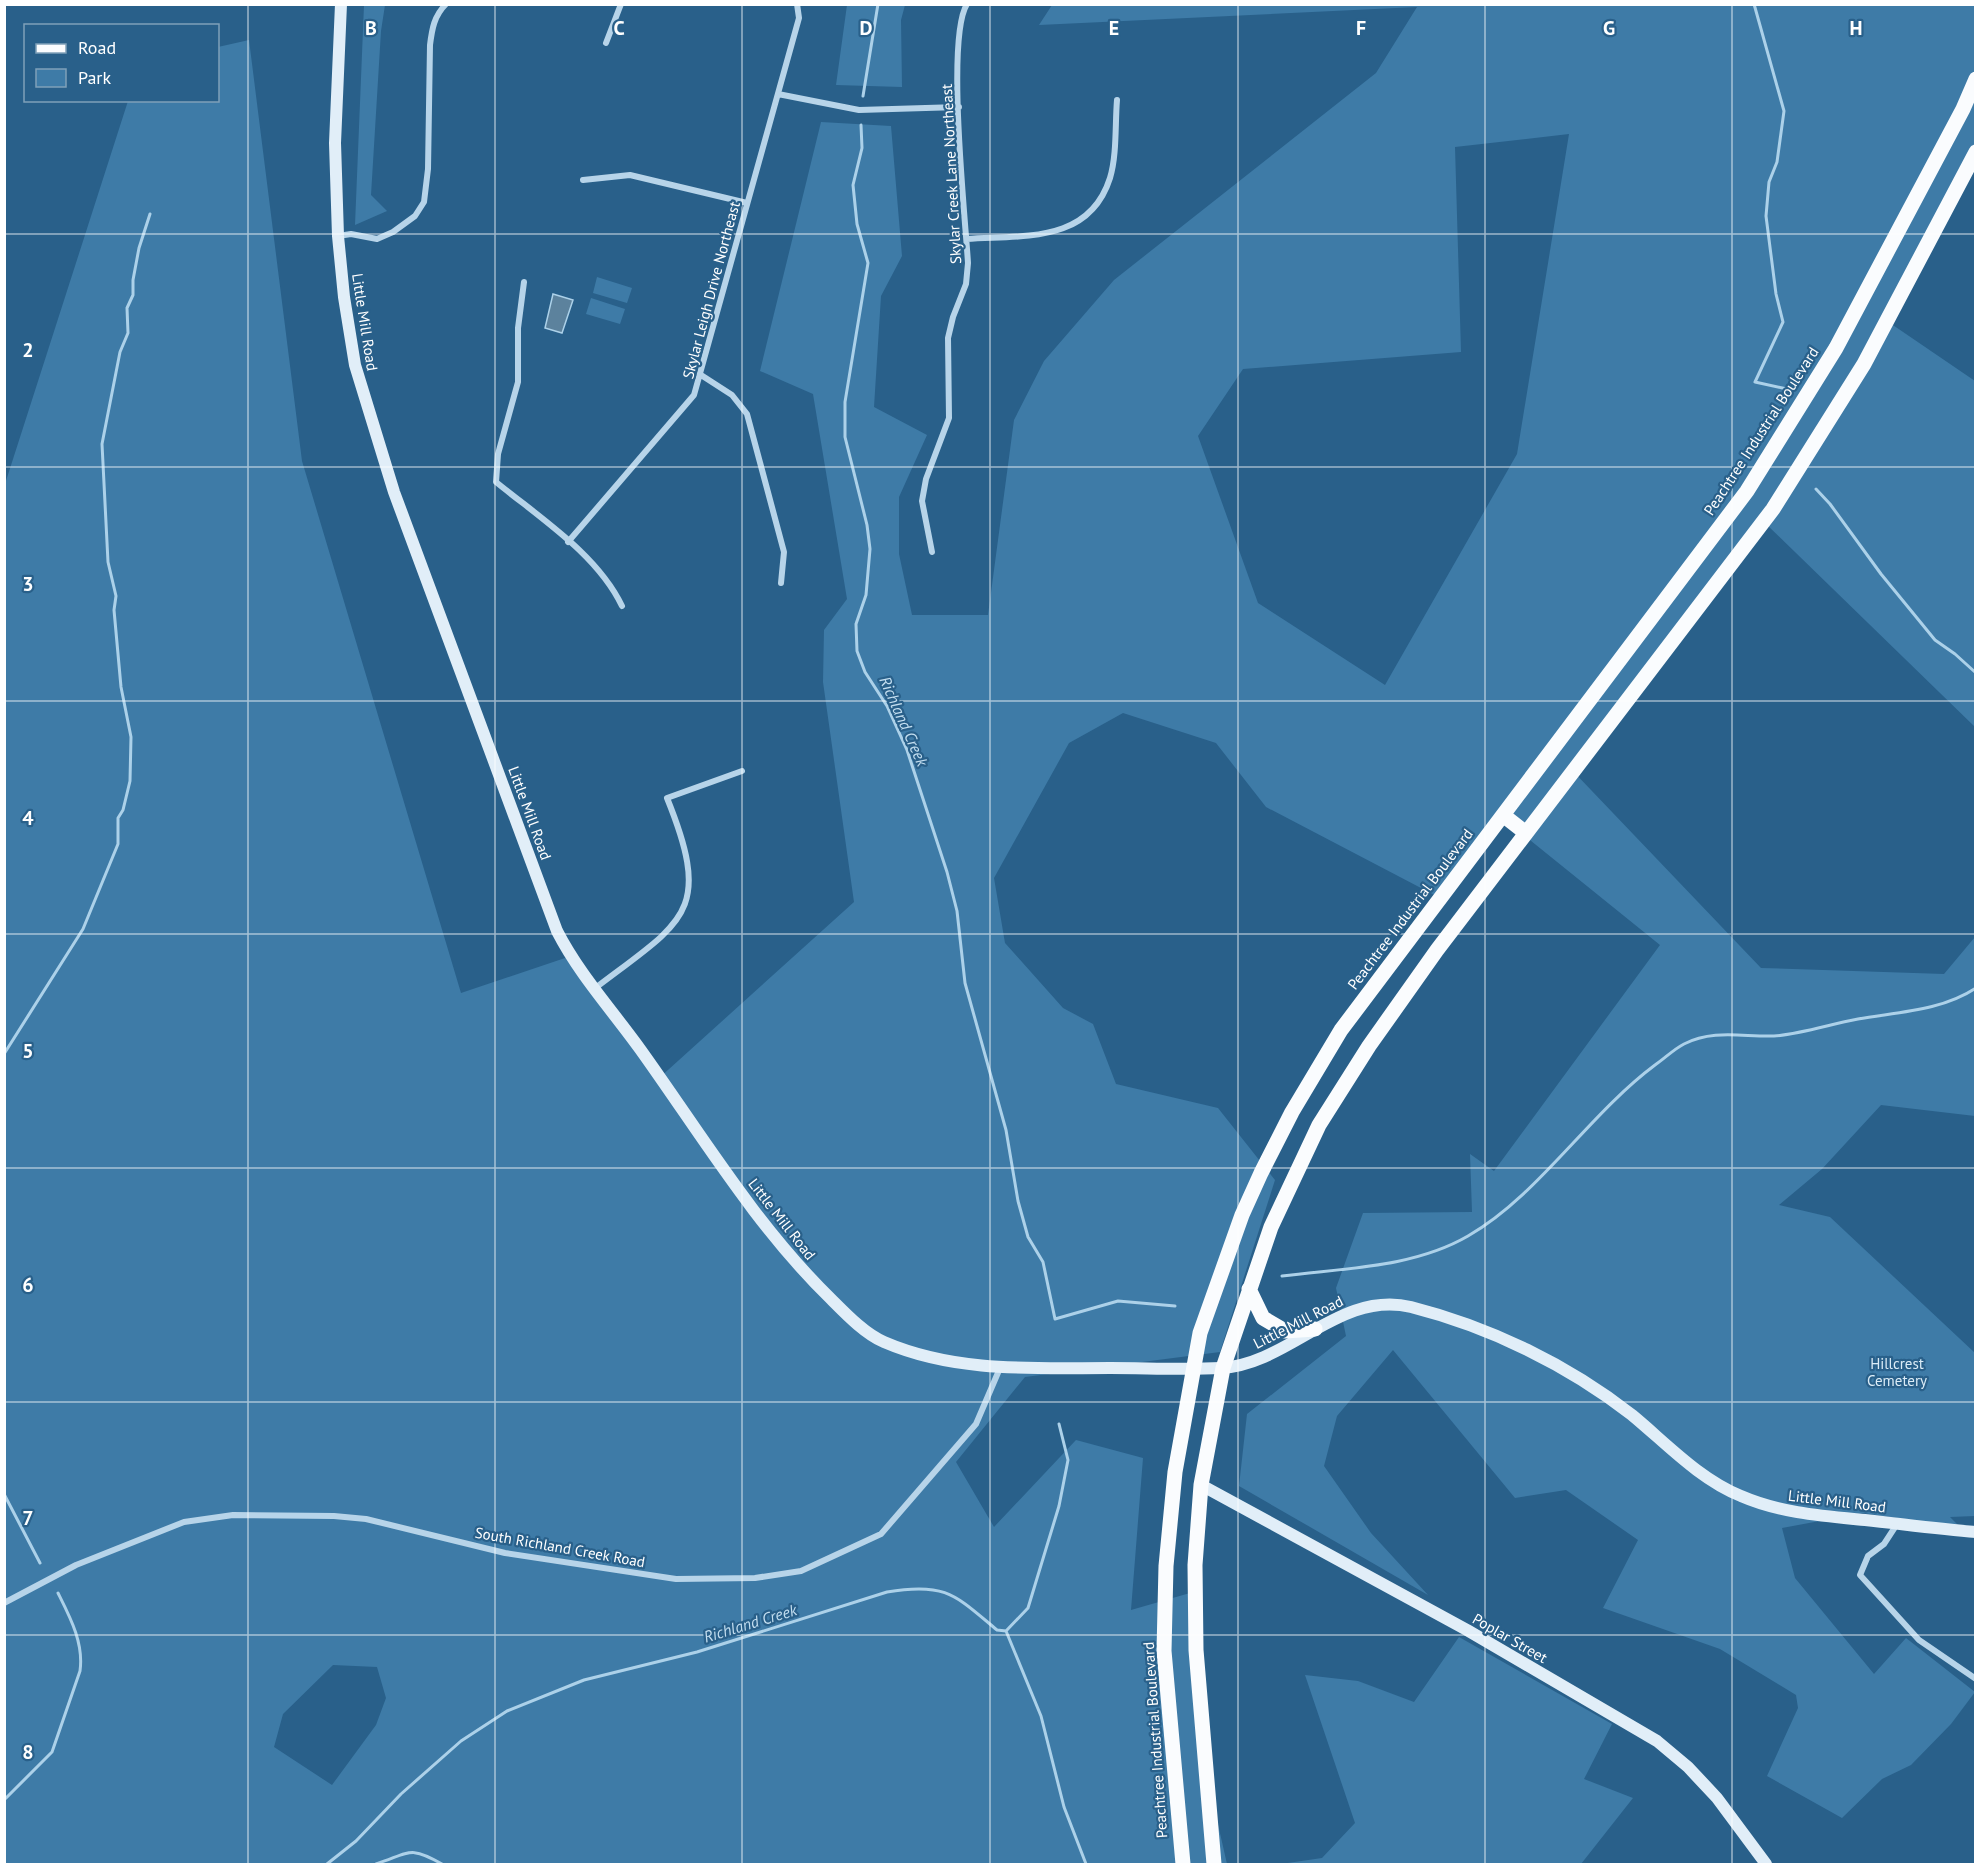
<svg xmlns="http://www.w3.org/2000/svg" width="1980" height="1869" font-family="'PT Sans',sans-serif">
<style>
.green{fill:#3e7ba7;fill-rule:evenodd}
.water{fill:#5c829d;stroke:#acd1e9;stroke-width:1.5}
.lines{fill:none;stroke-linecap:round;stroke-linejoin:round}
.stream{stroke:#acd1e9;stroke-width:3}
.street{stroke:#b7d4e9;stroke-width:6}
.secondary{stroke:#e1eef8;stroke-width:12}
.primary{stroke:#fafcfe;stroke-width:15}
.grid{fill:none;stroke:#fff;stroke-width:1.5;stroke-opacity:0.55}
.labels{text-anchor:middle;dominant-baseline:central;stroke-width:4.5;stroke-linejoin:round;paint-order:stroke}
.street-label{font-size:15px;fill:#fff;stroke:#29608a}
.park-label{font-size:15px;fill:#dbecf7;stroke:#29608a}
.water-label{font-size:16px;font-style:italic;fill:#c3def0;stroke:#29608a}
.grid-label{font-size:20px;text-anchor:middle;font-weight:bold;fill:#fff;stroke:#29608a;stroke-width:4.5;stroke-linejoin:round;paint-order:stroke}
</style>
<rect width="100%" height="100%" fill="#29608a"/>
<path class="green" d="M364,5H385L381,31L371,195L387,211L355,225Z
M847,5H905L901,20L902,87L836,85Z
M1052,5H1975V150L1884,319L1975,381V727L1763,521L1570,768L1761,968L1944,974L1975,937V1116L1881,1105L1822,1169L1779,1205L1830,1217L1975,1353V1516L1950,1517L1960,1527L1863,1513L1782,1528L1795,1578L1874,1674L1906,1638L1975,1692L1951,1724L1911,1765L1882,1779L1842,1818L1767,1776L1798,1708L1796,1695L1720,1649L1603,1608L1638,1540L1566,1490L1515,1498L1393,1350L1337,1416L1324,1466L1371,1533L1428,1595L1239,1486L1247,1414L1346,1336L1336,1288L1363,1213L1472,1212L1470,1154L1494,1171L1660,945L1499,815L1442,899L1266,807L1216,743L1123,713L1069,743L994,878L1005,943L1063,1008L1093,1024L1116,1084L1218,1108L1275,1180L1220,1352L1025,1377L956,1462L994,1527L1076,1440L1143,1458L1131,1610L1190,1593L1212,1798L1227,1864H4L5,484L128,101L218,100V47L249,40L302,461L461,993L568,957L658,1079L854,902L823,682L824,630L847,599L813,394L760,371L821,122L891,126L902,256L881,296L874,407L927,435L899,497V554L912,615H988L1014,420L1044,361L1114,280L1376,73L1417,7L1039,25ZM1569,134L1517,454L1385,685L1258,603L1198,436L1243,369L1461,352L1455,147ZM333,1665L377,1667L386,1698L376,1725L332,1785L274,1747L283,1714Z
M597,277L632,288L627,303L593,293Z
M591,298L625,309L620,324L586,314Z
M1459,1637L1612,1724L1584,1779L1633,1798L1581,1864H1281L1322,1858L1355,1823L1305,1675L1358,1681L1414,1702Z"/>
<path class="water" d="M553,294L573,300L562,333L545,328Z"/>
<g class="lines">
<path class="stream" d="M1754,4L1784,111L1777,162L1769,182L1766,216L1776,294L1783,322L1755,382L1787,389
M863,96L878,4
M861,125L862,148L853,185L857,224L868,263L845,402V437L867,525L870,549L866,595L856,624L857,651L865,672L887,706L907,750L947,872L957,911L965,983L1006,1130L1018,1201L1028,1237L1043,1262L1055,1319L1118,1301L1175,1306
M1816,489L1830,504L1881,574L1935,640L1955,654L1976,673
M4,1054L83,929L118,844V818L123,810L130,781L131,737L121,687L114,610L116,596L108,562L102,444L120,352L128,333L127,308L133,295V280L139,248L150,214
M1282,1276C1343,1268 1413,1268 1468,1236C1538,1196 1588,1115 1655,1065C1664,1059 1674,1049 1684,1044C1713,1029 1743,1037 1774,1036C1802,1034 1830,1024 1858,1019C1898,1012 1941,1011 1976,988
M4,1494L40,1563
M1006,1631L1041,1716L1064,1807L1086,1864
M4,1800L52,1752L80,1671C84,1643 70,1617 58,1593
M327,1864L356,1841L401,1794L461,1741L507,1711L584,1680L697,1652L887,1592C946,1582 955,1595 997,1630L1006,1631L1028,1608L1059,1506L1068,1460L1059,1424
M376,1864C410,1853 409,1845 442,1864"/>
<path class="street" d="M606,43L621,4
M778,94L859,110L959,107
M583,180L630,175L747,203
M338,236L351,234L377,239L393,232L415,216L424,202L428,169L430,45C432,29 434,16 446,4
M967,239C1023,235 1089,244 1110,178C1117,155 1115,124 1117,100
M524,282L518,328V382L498,454L496,482C540,518 597,554 622,606
M701,375L732,395L747,414L784,552L781,583
M568,542L694,395L799,18L797,4
M932,552L922,501L926,479L949,418L948,338L953,317L966,284L968,263C965,214 946,38 967,4
M594,989C683,921 714,914 667,798L742,771
M1897,1524L1884,1544L1868,1556L1860,1575L1919,1640L1976,1679
M4,1603L76,1565L184,1522L233,1515L334,1516L366,1519L505,1553L676,1579L755,1578L801,1571L881,1534L976,1424L1000,1368"/>
<path class="secondary" d="M341,4L335,143L338,236L344,297L355,365L394,492L557,931C579,974 612,1010 640,1049C701,1134 756,1226 831,1299C846,1314 865,1334 884,1342C956,1373 1034,1368 1110,1368C1147,1368 1185,1370 1221,1368C1290,1364 1339,1290 1411,1307C1490,1327 1568,1365 1632,1415C1666,1443 1699,1479 1741,1496C1780,1513 1823,1516 1865,1520C1902,1524 1939,1529 1976,1532
M1201,1485L1467,1630L1657,1741L1688,1767L1717,1798L1766,1864"/>
<path class="primary" d="M1503,815L1526,833
M1249,1289L1263,1318L1285,1331L1315,1329
M1183,1864L1164,1651L1166,1566L1175,1472L1200,1333L1242,1215L1261,1173L1292,1112L1341,1030L1747,491L1836,348L1963,109L1976,79
M1214,1864L1196,1650L1195,1565L1201,1485L1223,1368L1271,1227L1319,1125L1369,1046L1437,950L1773,509L1864,364L1976,152"/>
</g>
<path class="grid" d="M248,4V1864M495,4V1864M742,4V1864M990,4V1864M1238,4V1864M1485,4V1864M1732,4V1864M4,234H1976M4,467H1976M4,701H1976M4,934H1976M4,1168H1976M4,1402H1976M4,1635H1976"/>
<g class="labels">
<g class="street-label">
<text transform="translate(951 174) rotate(-93)">Skylar Creek Lane Northeast</text>
<text transform="translate(711 290) rotate(-75)">Skylar Leigh Drive Northeast</text>
<text transform="translate(365 322) rotate(81)">Little Mill Road</text>
<text transform="translate(1761 431) rotate(-57)">Peachtree Industrial Boulevard</text>
<text transform="translate(530 813) rotate(70)">Little Mill Road</text>
<text transform="translate(1410 909) rotate(-53)">Peachtree Industrial Boulevard</text>
<text transform="translate(782 1219) rotate(52)">Little Mill Road</text>
<text transform="translate(1298 1322) rotate(-27)">Little Mill Road</text>
<text transform="translate(1837 1501) rotate(7)">Little Mill Road</text>
<text transform="translate(560 1547) rotate(10)">South Richland Creek Road</text>
<text transform="translate(1510 1638) rotate(30)">Poplar Street</text>
<text transform="translate(1155 1740) rotate(-94)">Peachtree Industrial Boulevard</text>
</g>
<g class="park-label">
<text x="1897" y="1363">Hillcrest<tspan x="1897" dy="17">Cemetery</tspan></text>
</g>
<g class="water-label">
<text transform="translate(904 721) rotate(66)">Richland Creek</text>
<text transform="translate(750 1623) rotate(-17)">Richland Creek</text>
</g>
</g>
<g class="grid-label">
<text x="371" y="35">B</text>
<text x="619" y="35">C</text>
<text x="866" y="35">D</text>
<text x="1114" y="35">E</text>
<text x="1361" y="35">F</text>
<text x="1609" y="35">G</text>
<text x="1856" y="35">H</text>
<text x="28" y="357">2</text>
<text x="28" y="591">3</text>
<text x="28" y="825">4</text>
<text x="28" y="1058">5</text>
<text x="28" y="1292">6</text>
<text x="28" y="1525">7</text>
<text x="28" y="1759">8</text>
</g>
<rect width="1980" height="1869" fill="none" stroke="#ffffff" stroke-width="12"/>
<rect x="24" y="24" width="195" height="78" fill="#29608a" stroke="#7fa0b9" stroke-width="1.5"/>
<rect x="36" y="44" width="30" height="9" fill="#fafcfe" stroke="#7fa0b9" stroke-width="1.5"/>
<text x="78" y="54" font-size="18" fill="#ffffff">Road</text>
<rect x="36" y="69" width="30" height="18" fill="#3e7ba7" stroke="#7fa0b9" stroke-width="1.5"/>
<text x="78" y="84" font-size="18" fill="#ffffff">Park</text>
</svg>
